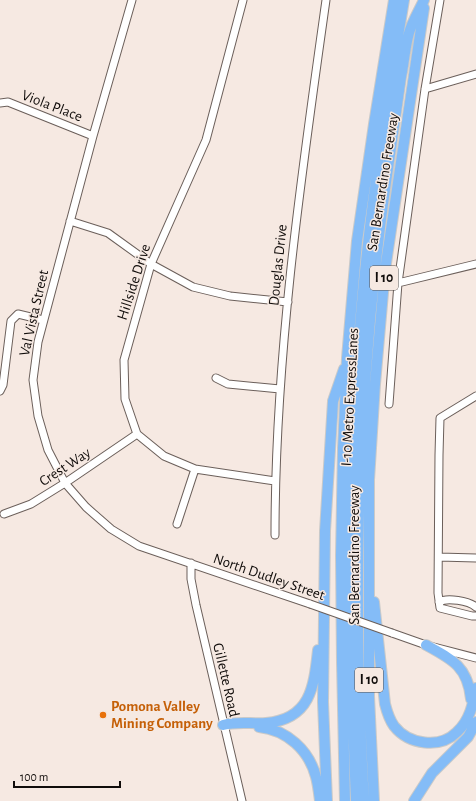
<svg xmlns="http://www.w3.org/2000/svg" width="476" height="801" font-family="'Alegreya Sans',sans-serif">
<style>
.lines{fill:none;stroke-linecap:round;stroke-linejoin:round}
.minor-casing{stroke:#6b5f5a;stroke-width:9}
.highway-casing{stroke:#cacac9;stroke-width:12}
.minor{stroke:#fff;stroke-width:7}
.highway{stroke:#84bcf7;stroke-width:10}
.minor-bridge-casing{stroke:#6b5f5a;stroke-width:9;stroke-linecap:butt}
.minor-bridge{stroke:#fff;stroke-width:7}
.food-dot{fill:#e8710a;stroke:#f6e9e2;stroke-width:1.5}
.labels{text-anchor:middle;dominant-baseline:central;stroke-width:3;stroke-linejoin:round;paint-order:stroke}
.shield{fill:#f6e9e2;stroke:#554e4b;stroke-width:1}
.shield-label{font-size:14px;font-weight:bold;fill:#100c0a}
.street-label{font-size:15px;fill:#100c0a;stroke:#f6e9e2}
.food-label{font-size:15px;font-weight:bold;fill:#c56008;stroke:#f6e9e2;text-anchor:start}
</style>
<rect width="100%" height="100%" fill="#f6e9e2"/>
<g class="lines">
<defs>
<path id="minor" d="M132,0L93,136L38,342L33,380L38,416L48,450L65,483L86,507L111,529L139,546L310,604
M243,0L206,140L151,264L124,360L125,399L137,434L164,456L195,469L275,481
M425,89L476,74
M0,103L8,102L93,136
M70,221L108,233L151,264L193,287L230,296L288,302
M398,283L476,264
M216,378L228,384L280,389
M0,391L3,385L11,321L18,314L43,320
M476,396L440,418L439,455L438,593L440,608L472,616H476
M389,404L398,283L425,89L440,0
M4,514L31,504L65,483L137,434
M177,524L195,469
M275,535C275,356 301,177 326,0
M439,557L476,558
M191,563V579L196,605L242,801
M439,602C447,597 469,601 476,607
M392,633L426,645L476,658"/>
<path id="highway" d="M374,602L385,704C387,712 389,719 394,726C409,745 440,749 457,732C470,720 473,704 476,688
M426,645C452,659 468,667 471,699
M223,725C237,721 251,724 266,723C311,719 314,686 318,650
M259,727C287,730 309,750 316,777C318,784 319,793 320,801
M327,801L323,702L325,531L333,401L344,369
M345,801L342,662L341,555L343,448L347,358L357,241L374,124L394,0
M356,801C349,632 347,461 363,292C372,194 388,97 404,0
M364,801C352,595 357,386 386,182C391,147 396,112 401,77C404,63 405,47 409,33C412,22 419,11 424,0
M374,801L369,696V480L375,384L385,270L424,8
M414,801L432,773L468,737L476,722"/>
</defs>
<use href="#minor" class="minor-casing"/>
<use href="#highway" class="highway-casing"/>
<use href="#minor" class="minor"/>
<use href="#highway" class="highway"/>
<defs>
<path id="minor-bridge" d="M310,604L392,633"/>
</defs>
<use href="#minor-bridge" class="minor-bridge-casing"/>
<use href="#minor-bridge" class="minor-bridge"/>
</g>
<circle class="food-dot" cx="103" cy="715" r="4"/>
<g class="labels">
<g class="shield">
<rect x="370" y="266" width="28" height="24" rx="3"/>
<rect x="355" y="668" width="28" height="24" rx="3"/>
</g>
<g class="shield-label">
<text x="384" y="278">I 10</text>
<text x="369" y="680">I 10</text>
</g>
<g class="street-label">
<text transform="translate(52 106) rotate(21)">Viola Place</text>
<text transform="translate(383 182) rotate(-81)">San Bernardino Freeway</text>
<text transform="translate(278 265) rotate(-84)">Douglas Drive</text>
<text transform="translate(134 282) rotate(-72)">Hillside Drive</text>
<text transform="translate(34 313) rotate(-77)">Val Vista Street</text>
<text transform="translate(350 397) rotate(-87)">I-10 Metro ExpressLanes</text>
<text transform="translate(65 467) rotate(-33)">Crest Way</text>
<text transform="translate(354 555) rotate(-90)">San Bernardino Freeway</text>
<text transform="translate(269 577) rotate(19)">North Dudley Street</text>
<text transform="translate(226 680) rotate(77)">Gillette Road</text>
</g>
<g class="food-label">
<text x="111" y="706">Pomona Valley<tspan x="111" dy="17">Mining Company</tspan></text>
</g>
</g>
<path d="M14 781v6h106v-6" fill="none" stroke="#100c0a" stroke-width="2"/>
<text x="20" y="781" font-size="12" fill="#100c0a" stroke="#f6e9e2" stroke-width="3" paint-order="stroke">100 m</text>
</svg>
